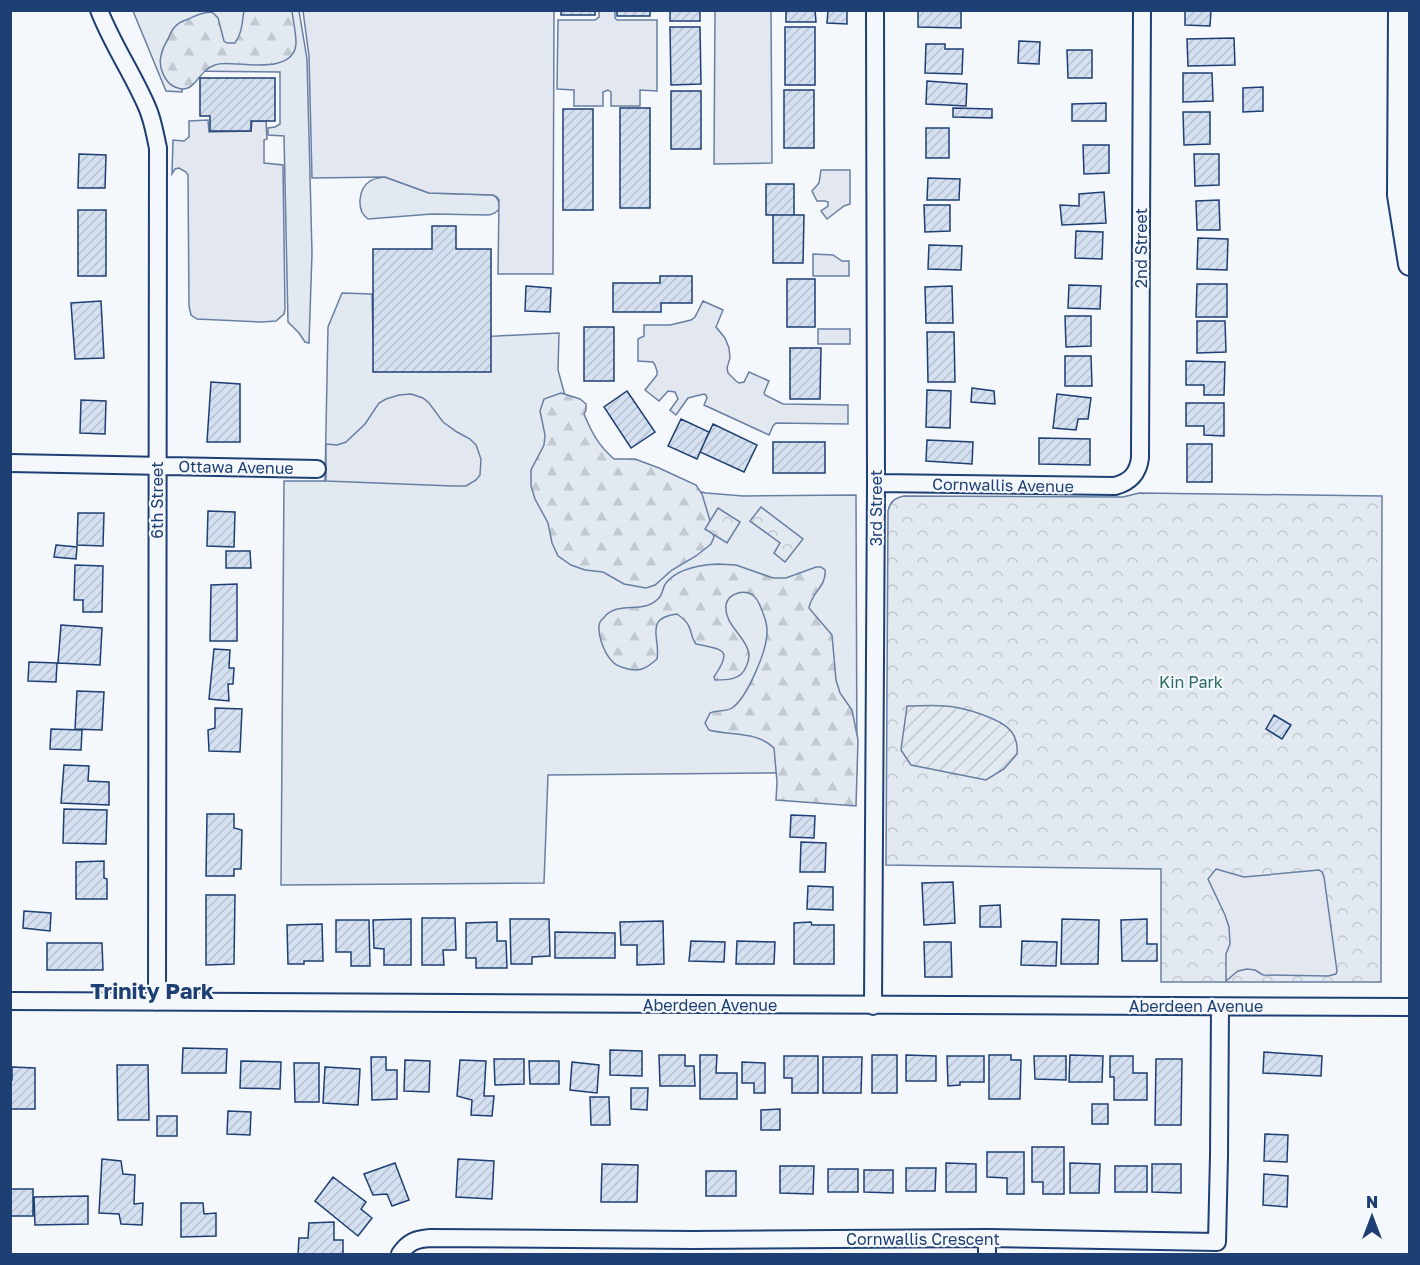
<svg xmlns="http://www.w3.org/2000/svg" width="1420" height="1265" font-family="'Golos Text',sans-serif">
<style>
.grass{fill:#e3e9f0;stroke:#687fa3;stroke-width:1.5}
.forest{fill:url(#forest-firs);stroke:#687fa3;stroke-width:1.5}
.park{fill:url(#park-crowns);stroke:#687fa3;stroke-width:1.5}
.garden{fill:url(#garden-furrows);stroke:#687fa3;stroke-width:1.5}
.parking{fill:#e3e8f0;stroke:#687fa3;stroke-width:1.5}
.building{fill:url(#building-hatch);stroke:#1d3f73;stroke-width:1.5}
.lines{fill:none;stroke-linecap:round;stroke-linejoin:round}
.street-casing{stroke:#1d3f73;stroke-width:20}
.secondary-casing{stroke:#1d3f73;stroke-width:26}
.street{stroke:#f4f7fb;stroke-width:16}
.secondary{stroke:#f4f7fb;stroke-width:22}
.labels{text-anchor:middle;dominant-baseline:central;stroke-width:4.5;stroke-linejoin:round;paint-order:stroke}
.street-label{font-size:16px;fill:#1d3f73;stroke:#f4f7fb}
.park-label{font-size:16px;fill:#2c6c60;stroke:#f4f7fb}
.district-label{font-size:22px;font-weight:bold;fill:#1d3f73;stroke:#f4f7fb}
</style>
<defs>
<pattern id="forest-firs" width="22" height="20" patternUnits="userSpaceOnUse" patternTransform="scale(1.5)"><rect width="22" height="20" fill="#e3e9f0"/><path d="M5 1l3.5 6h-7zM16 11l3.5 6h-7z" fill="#c2c9d1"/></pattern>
<pattern id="park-crowns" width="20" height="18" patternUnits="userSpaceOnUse" patternTransform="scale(1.5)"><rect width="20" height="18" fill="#e3e9f0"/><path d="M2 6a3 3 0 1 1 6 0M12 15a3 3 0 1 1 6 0" fill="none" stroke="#c2c9d1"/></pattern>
<pattern id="garden-furrows" width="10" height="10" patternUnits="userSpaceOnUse" patternTransform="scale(1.5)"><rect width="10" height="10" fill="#e3e9f0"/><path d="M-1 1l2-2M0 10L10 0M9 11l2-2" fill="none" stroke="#c2c9d1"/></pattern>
<pattern id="building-hatch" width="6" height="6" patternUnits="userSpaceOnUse" patternTransform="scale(1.5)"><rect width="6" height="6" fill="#d5e0f0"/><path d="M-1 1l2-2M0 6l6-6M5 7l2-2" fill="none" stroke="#b6c1d1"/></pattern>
</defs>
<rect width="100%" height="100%" fill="#f4f7fb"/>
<path class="grass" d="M133,11H299L307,59L312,253L309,343L305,342L299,333L288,322L284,136L268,135V128L275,127L280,124V72L182,71V92L166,91Z
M385,177L429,193L493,195C499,198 502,208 496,212C495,213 490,215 488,215L432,214L368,219C356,211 358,189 370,181C375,178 380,178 385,177Z
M342,293L372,294L373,337L497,336L559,333L558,370L567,403L594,451L668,485L706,493L743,496L856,495L857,772L548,775L544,883L281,885L284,481H325L328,327Z"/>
<path class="forest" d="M244,11H292C293,21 296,32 296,43C295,70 256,65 238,64C231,64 222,62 215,65C196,71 196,96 175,87C165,83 158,67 161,56C162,50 165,44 168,39C170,34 173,27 178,24C180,22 183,21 186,20C198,15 199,13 212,12L218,18L224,41L227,43H235C242,34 242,22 244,11Z
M561,393L580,399L586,404V410L584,414C592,433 598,445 614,459H635L659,468L696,485L702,494L712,527L714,537L711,544L696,556L672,570L655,585L646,588L624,584L603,572L585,570L571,565L558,556L552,543L548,523L535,499L531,486V470L544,445L545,435L540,411L544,399Z
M717,564L736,565L773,578H786L816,567H821L825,570C827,586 811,593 809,608L832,635L836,680L840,693L852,710L858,740L856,806L776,800L777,782L774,748C757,731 731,736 709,730L705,723L710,713C716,710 726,712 732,708C747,698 768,649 767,630C767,623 764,615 761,608C757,597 751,590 738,593C731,595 727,599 726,605C724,624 743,634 748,650C750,656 749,661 746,667C741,680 727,680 715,680L714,677C733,649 724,650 696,644C692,639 692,635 690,629C688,622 683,618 677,614C643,618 661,639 657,659C651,664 646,669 637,670C629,670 617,667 612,661C604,653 596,632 600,622C601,620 605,617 606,615C622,601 642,614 658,599C663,595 662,588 666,583C677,569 700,565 717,564Z"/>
<path class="park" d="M1139,493L1382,496L1381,982H1161V869L886,865L888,511C890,502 894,498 904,496L1123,497Z
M761,507L803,539L785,562L774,553L780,543L750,521Z
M718,508L740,522L727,543L705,529Z"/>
<path class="garden" d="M907,706C920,706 933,705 945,706C963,707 1000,718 1011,731C1016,737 1018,747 1017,754L1004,769L986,780L911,765L901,750Z"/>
<path class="parking" d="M615,10V18L617,20H657V91L640,90V106H611V92L608,90L603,92V106H574V90L557,89L558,20H595L599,17V11Z
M303,11H554L553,274H498L499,200L497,197L493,195L429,193L385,177L312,178L309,56Z
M715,11H771L772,163L714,164Z
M208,120L209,132L251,131L252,121H266L267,139L264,140V163L283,165L285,309L284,314L276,321L262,322L197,319L191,315L189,306L188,175L186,172L179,168L175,169L172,174L173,140L184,141L189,137V121Z
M821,170H850V204L844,206L827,219L821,211L828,206V202L825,201H817L812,191L819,183Z
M813,254L833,255L842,261H849V276H813Z
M703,301L723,310L716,327L725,338L729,348L730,358L727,368L728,373L736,381L739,383L744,382L749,372L769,381L764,393L765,395L783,404L848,405V424L776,423L773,426L769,435L704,405L707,398L706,395L704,394L688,398L676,415L670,410L678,399L675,392L668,391L659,401L645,390L657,375V371L655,365L653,362L638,361V339L644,336V325H670L691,320L695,317Z
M818,329H850V344H818Z
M411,394L423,398L429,403L443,422L457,432L470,439L476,445L481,459L480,475L476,480L466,486H453L326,481V444L337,445L346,442L365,424L379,403L386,399L399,395Z
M1216,869L1244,877L1319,870L1322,872L1324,877L1337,971L1336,974L1328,976L1263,975L1255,970L1247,969L1238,971L1226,981V954L1230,944L1229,927L1225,915L1208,879Z"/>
<path class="building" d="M561,10H595V15H561Z
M617,10H650V16H617Z
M670,10H700V21H670Z
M786,10H815L816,22H786Z
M828,10H847V24L827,23Z
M918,10H961V28L918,27Z
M1185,10H1211L1210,26L1185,25Z
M670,27H700L701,84L671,85Z
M785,27H815V85H785Z
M1234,38L1235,65L1188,66L1187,39Z
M1019,41L1040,42L1039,64L1018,63Z
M926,44H945V49H963L962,74L925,73Z
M1067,50H1092V78H1068Z
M1183,73H1212L1213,101L1183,102Z
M200,78H275V121H251V131H210V116H200Z
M927,81L967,84L966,106L926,104Z
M1263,87V111L1243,112V88Z
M784,90H814V148H784Z
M671,91H701V149H671Z
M1106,103V121H1072V104Z
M620,108H650V208H620Z
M953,108L992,109V118L953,117Z
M563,109H593V210H563Z
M1183,112H1210V144L1184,145Z
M926,128H949V158H926Z
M1083,145H1109V173L1084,174Z
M79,154L106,155L105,188H78Z
M1194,154H1219V185L1195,186Z
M928,178L960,179L959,200H927Z
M766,184H794V215H766Z
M1104,192L1106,223L1062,225L1060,205L1079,206V194Z
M1219,200L1220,230H1197L1196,201Z
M924,205H950V231L925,232Z
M78,210H106V276H78Z
M773,215H804L803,263H773Z
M432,226H456V249H491V372H373V249H432Z
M1076,231L1103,232L1102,259L1075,258Z
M1198,238L1228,239L1227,270L1197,269Z
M929,245L962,246L961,270L928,269Z
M660,276H692V303H661V312H613V283H660Z
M787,279H815V327H787Z
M1197,284H1227V317H1196Z
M1069,285L1101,286L1100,309L1068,308Z
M526,286L551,288L550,312L525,311Z
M952,286L953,323H926L925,287Z
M101,301L104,358L75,359L71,303Z
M1065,316H1091V346L1066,347Z
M1197,321H1225L1226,352L1197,353Z
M584,327H614V381H584Z
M927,332H954L955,382H928Z
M790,348H821L820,399H790Z
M1065,356H1091L1092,386H1065Z
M1186,361L1225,362L1224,395H1204V385H1186Z
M211,382L240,384V442H207Z
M972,388L994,391L995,404L971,402Z
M927,390L951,391L950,428L926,427Z
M627,391L655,432L631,448L604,407Z
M1057,394L1091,398L1088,419H1078L1076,430L1053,428Z
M81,400L106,401L105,434L80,433Z
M1186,403H1224V436L1204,435V426H1186Z
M681,419L709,432L697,459L668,446Z
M713,424L757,445L744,472L700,452Z
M1039,438L1090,439V465L1039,464Z
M927,440L973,442L972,464L926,461Z
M773,442H825V473H773Z
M1187,444H1212V482H1187Z
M208,511L235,512L234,547L207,546Z
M78,513H104L103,546L77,545Z
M56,545L77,547L76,559L54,557Z
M226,551H250L251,568H226Z
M75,565L103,566L102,612H83V600H74Z
M237,584V641H210L211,585Z
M61,625L102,628L100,665L58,663Z
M214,649L230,650L229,668H234L233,684H228L229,701L209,699Z
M29,662L57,663L56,682L28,681Z
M77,691L104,692L102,730L75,729Z
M215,708L242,709L240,752L209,751L208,730L215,728Z
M1274,715L1291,725L1282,739L1266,729Z
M51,729L82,730L81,750L50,749Z
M64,765L89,766L88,781L109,782V805L61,803Z
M64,809L107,810L106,844L63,843Z
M207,814H234V828L242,830L241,869H234V876H206Z
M791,815L815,816L814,838L790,837Z
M801,842L826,843L825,872H800Z
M104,861V878L107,879V899H76V862Z
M953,882L955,923L924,925L922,883Z
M808,886L833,887V910L807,909Z
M206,895H235L234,964L206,965Z
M1000,905L1001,927H980V906Z
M24,911L51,913L50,931L23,928Z
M422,918H455L456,950H443L444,965H422Z
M411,919V965H384V949L374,948L373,920Z
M510,919H549L550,956L532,957V964H511Z
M1062,919L1099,920L1098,964H1061Z
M1147,919V944H1157V961H1122L1121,920Z
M336,920H369L370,966H351V952H336Z
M663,921L664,964L637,965V945H621L620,922Z
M497,922V941H506L507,968H476V958H466V923Z
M811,922L812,925H834V964H794V923Z
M322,924L323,961H304V964H288L287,925Z
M555,932L615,933V958H555Z
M691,941L725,942L724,962L689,961Z
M737,941L775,942L774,964H736Z
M1022,941L1057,942L1056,966L1021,965Z
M924,942H951L952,977H925Z
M47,943H102L103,970H47Z
M183,1048L227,1049L226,1073H182Z
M610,1050L642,1051V1076L610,1075Z
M1264,1052L1322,1056L1321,1076L1263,1073Z
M659,1055H685V1066H694L695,1086H660Z
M700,1055H717L716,1073H737V1099H700Z
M872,1055H897V1093H872Z
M906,1055L936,1056V1081H906Z
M989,1055H1011V1060H1021L1020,1099H989Z
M1070,1055L1103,1056L1102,1082H1069Z
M784,1056H818V1093H792V1078H784Z
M947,1056H984V1082H960V1085L948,1086Z
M1034,1056H1066V1080L1035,1079Z
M1110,1056H1133V1073H1147V1100H1114V1077H1110Z
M371,1057H386V1070H397V1099L372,1100Z
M823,1057H862L861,1093H823Z
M494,1059H524V1084L495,1085Z
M1156,1059H1182L1181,1125H1155Z
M405,1060L430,1061L429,1092L404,1091Z
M460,1060L486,1061L484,1096H494L492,1116L471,1115L472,1100L457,1096Z
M241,1061L281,1062L280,1089L240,1088Z
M529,1061H559V1084H530Z
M572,1062L599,1065L597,1093L570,1090Z
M742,1062L765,1063V1093H754V1083H742Z
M294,1063H319V1102H295Z
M117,1065H148L149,1120H118Z
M12,1067L35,1068V1109H10V1080H12Z
M325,1067L360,1069L358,1105L323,1103Z
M631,1088H648L647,1110L631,1109Z
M590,1097H609L610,1125H591Z
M1092,1104H1108V1124H1092Z
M780,1109V1130H761V1110Z
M228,1111L251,1112L250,1135L227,1134Z
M157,1116H177V1136H157Z
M1265,1134L1288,1135L1287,1162L1264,1161Z
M1032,1147H1064V1194H1043V1182H1032Z
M987,1152H1024V1194H1007V1178L987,1177Z
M102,1159L121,1161L123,1174L135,1175L134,1204L143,1203L142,1225L121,1224L119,1214L99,1213Z
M458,1159L494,1161L492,1199L456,1197Z
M395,1163L409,1200L392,1206L387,1194L373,1195L364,1174Z
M946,1163L976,1164V1192H946Z
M1070,1163L1100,1164L1099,1193H1070Z
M602,1164L638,1165L637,1202H601Z
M1152,1164H1181V1193L1152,1192Z
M780,1166H814L813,1194L780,1193Z
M1115,1166H1147V1192H1115Z
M906,1168H936L935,1191H906Z
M828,1169H858V1192H828Z
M864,1170H893V1193L864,1192Z
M706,1171H736V1196H706Z
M1264,1174L1288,1176L1287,1207L1263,1205Z
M333,1177L366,1202L361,1209L372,1218L358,1236L315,1201Z
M10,1189H33V1216H10Z
M88,1196V1224L35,1225L34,1197Z
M181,1203H203L204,1214L216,1213V1236L181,1237Z
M334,1222V1240H343V1254H298L299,1238H308L309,1223Z"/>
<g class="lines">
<defs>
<path id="street" d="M99,10C112,44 133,74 147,107C153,120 155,135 158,148L157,1002
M10,463L317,469
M876,483L1115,486C1130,482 1138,474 1140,458L1142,10
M10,1001L1410,1007
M873,1006L876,483L875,10
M987,1238V1254
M400,1254C408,1242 416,1239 430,1238L693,1240L987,1238L1217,1242L1219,1156L1220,1007"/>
<path id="secondary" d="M1400,10L1399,195L1410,264"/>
</defs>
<use href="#street" class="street-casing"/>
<use href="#secondary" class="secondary-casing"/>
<use href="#street" class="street"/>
<use href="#secondary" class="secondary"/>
</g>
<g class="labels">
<g class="street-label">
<text transform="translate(1141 248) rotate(-90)">2nd Street</text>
<text transform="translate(236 467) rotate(1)">Ottawa Avenue</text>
<text transform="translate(1003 485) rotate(1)">Cornwallis Avenue</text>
<text transform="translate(157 500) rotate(-90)">6th Street</text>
<text transform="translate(876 508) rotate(-90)">3rd Street</text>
<text x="710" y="1005">Aberdeen Avenue</text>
<text x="1196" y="1006">Aberdeen Avenue</text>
<text x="923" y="1239">Cornwallis Crescent</text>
</g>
<g class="park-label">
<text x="1191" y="682">Kin Park</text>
</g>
<g class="district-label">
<text x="152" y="990">Trinity Park</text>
</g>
</g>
<rect width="1420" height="1265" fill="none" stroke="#1d3f73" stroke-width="24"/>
<g transform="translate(1372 1217)" stroke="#f4f7fb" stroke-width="4.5" paint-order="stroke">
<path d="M0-4.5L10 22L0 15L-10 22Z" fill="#1d3f73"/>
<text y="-9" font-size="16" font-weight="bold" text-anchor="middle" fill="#1d3f73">N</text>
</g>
</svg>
